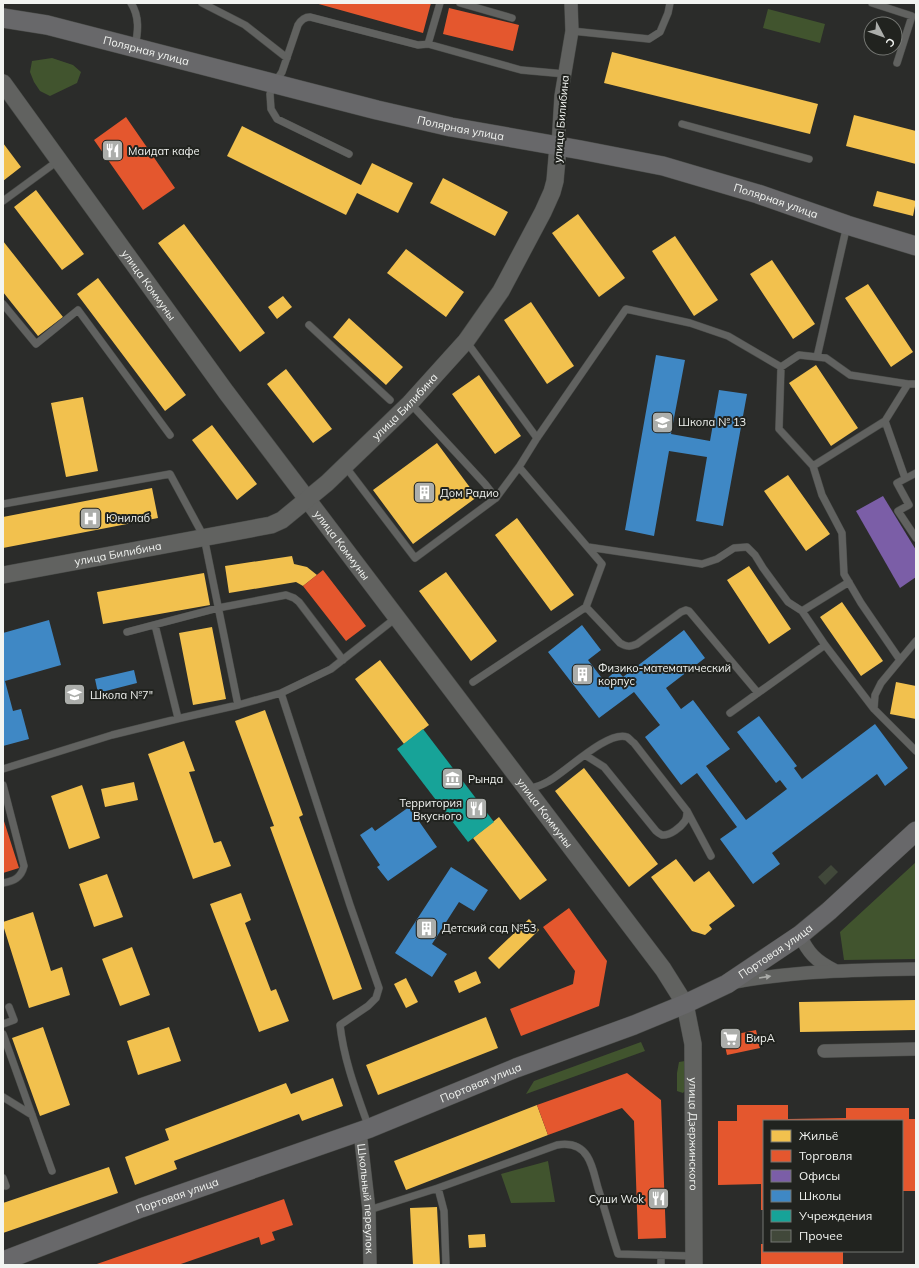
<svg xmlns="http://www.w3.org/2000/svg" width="919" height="1268" font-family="Mulish,sans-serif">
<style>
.green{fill:#41542e}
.homes{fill:#f2c14e}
.shops{fill:#e4572e}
.offices{fill:#7b5ea7}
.schools{fill:#3f88c5}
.public{fill:#17a398}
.building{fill:#41483a}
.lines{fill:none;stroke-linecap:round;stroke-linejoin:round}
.service-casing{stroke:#484a47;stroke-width:8}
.minor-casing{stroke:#484a47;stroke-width:14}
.tertiary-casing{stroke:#484a47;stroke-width:18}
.secondary-casing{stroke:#484a47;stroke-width:20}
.service{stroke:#616260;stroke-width:7}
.minor{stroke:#616260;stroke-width:13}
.tertiary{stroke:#616260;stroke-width:17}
.secondary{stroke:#68686a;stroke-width:19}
.oneway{fill:#aaaba8}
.labels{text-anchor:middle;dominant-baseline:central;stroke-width:4;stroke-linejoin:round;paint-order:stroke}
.street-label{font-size:11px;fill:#f2f4f1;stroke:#21231f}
.poi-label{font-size:11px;fill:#f2f4f1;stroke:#21231f;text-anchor:start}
</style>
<rect width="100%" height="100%" fill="#2b2c2a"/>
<path class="green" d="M768,9L825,24L820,43L763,28Z
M52,58L73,65L81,72L77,83L50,96L40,91L34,82L30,72L32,61Z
M916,862V959L844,960L840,932Z
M641,1042L645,1051L526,1094L534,1081Z
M685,1061L687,1088L683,1093L677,1091V1073L679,1062Z
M548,1161L555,1202L511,1203L501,1174Z"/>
<path class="homes" d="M612,52L818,104L810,134L604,83Z
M854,115L916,131V164L846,146Z
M242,126L361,185L372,163L413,183L398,213L357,193L346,215L227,156Z
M3,143L21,167L3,181Z
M443,178L508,212L495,236L430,203Z
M36,190L84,254L62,270L14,207Z
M877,191L916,201L913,216L873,206Z
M578,214L625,278L599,297L552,233Z
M184,224L265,333L240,352L158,243Z
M675,236L718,300L694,316L652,251Z
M3,241L63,317L38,336L3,292Z
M406,249L464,292L446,317L387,273Z
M772,260L815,324L793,339L750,274Z
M98,278L186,395L165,411L77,294Z
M868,284L913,352L891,367L845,298Z
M283,296L292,307L277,319L268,307Z
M531,302L574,366L547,384L504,320Z
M349,318L403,367L386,385L333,337Z
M816,365L858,428L831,446L789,383Z
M286,369L332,429L313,443L267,384Z
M479,375L521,436L495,454L452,394Z
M83,397L98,471L66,477L51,403Z
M212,425L257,484L237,500L192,440Z
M437,443L477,497L413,544L373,490Z
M788,475L830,534L806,551L764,491Z
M152,488L158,518L3,548V517Z
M517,518L574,595L551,611L495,535Z
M292,556L294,564L307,567L317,575L303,586L296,582L229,593L225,566Z
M749,566L791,629L769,644L727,580Z
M446,572L497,641L471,661L419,591Z
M204,573L210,605L103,624L97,592Z
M842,602L883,661L861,676L820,617Z
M212,627L226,699L193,705L179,633Z
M380,660L429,725L404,744L355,679Z
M896,682L916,686V719L890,714Z
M265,710L303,815L299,817L362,989L333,1000L270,827L274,826L235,721Z
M184,741L195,771L189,772L214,843L221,841L231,866L193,879L148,754Z
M584,768L658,864L629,887L555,791Z
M134,782L138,800L105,807L101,789Z
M82,785L100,838L69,849L51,796Z
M499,817L547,880L520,900L473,838Z
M676,859L694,882L709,871L735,906L709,925L712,929L705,935L692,931L651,877Z
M107,874L123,917L94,927L79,884Z
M241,893L251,920L245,923L271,991L276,989L289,1021L259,1032L210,904Z
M33,912L51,971L62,967L70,995L29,1008L3,925V922Z
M529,919L539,930L499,969L488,958Z
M132,947L150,995L120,1006L102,959Z
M476,971L481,983L459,993L454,981Z
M406,978L418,1002L406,1008L394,984Z
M916,1000V1030L800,1032L799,1002Z
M486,1017L498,1048L378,1095L366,1065Z
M43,1027L70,1105L40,1116L12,1038Z
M169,1027L181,1061L138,1075L127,1041Z
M333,1078L343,1106L302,1121L299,1114L174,1161L177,1169L135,1185L125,1157L169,1140L165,1129L286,1083L291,1094Z
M537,1105L548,1135L406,1190L394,1161Z
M109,1167L118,1193L3,1233V1203Z
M437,1207L440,1265H413L410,1208Z
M485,1234L486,1247L469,1248L468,1235Z"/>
<path class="shops" d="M315,3H431L423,33Z
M449,8L519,25L513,51L443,34Z
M126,117L175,188L143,210L94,140Z
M323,570L366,626L346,641L303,586Z
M3,818L19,868L3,873Z
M569,908L607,961L599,1006L521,1036L510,1009L573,984L575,971L543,927Z
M756,1030L760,1048L727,1055L723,1037Z
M627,1073L661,1100L666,1238L638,1239L634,1121L622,1108L548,1135L537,1105Z
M737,1105H788V1119L846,1118V1108H909V1119H916V1191H902V1121H764V1210H761V1184L718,1185V1121H737Z
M284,1199L293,1225L272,1232L275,1240L261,1245L259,1237L178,1265H94Z
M761,1244H764V1251H843V1265H761Z"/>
<path class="offices" d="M883,496L916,550V577L900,588L856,511Z"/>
<path class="schools" d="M656,355L685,360L671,434L710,441L719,390L747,394L723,526L696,521L707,457L669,451L654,536L625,530Z
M49,620L61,665L5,681L13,711L21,709L29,739L3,746V633Z
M582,625L601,650L588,660L604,681L617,670L623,677L684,630L705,658L666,688L681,709L693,700L730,749L706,766L746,820L787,789L780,780L776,783L737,732L759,716L797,766L794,768L802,779L875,724L908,768L885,786L877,774L772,853L780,864L753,884L720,839L737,827L697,773L681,785L645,737L660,725L634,692L599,718L548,652Z
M134,670L137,683L98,693L95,679Z
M409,807L437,847L388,881L377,867L380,865L360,835L372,827L375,831Z
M451,867L488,890L474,911L459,902L432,944L447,954L432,977L395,953Z"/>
<path class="public" d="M423,729L494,822L468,842L397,749Z"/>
<path class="building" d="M831,865L838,872L825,885L818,877Z"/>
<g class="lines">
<defs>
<path id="service" d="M131,3C140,17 138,32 135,47
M202,3L245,25L287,58
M460,3L512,18
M872,3L912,16L897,63
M572,31L649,39L660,32L668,13L670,3
M428,44L521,70L565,74
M682,124L809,159
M349,154L277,119L271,109L270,94L274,84L282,72L298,25C301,20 304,17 310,17L418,45L428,44L440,3
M3,201L59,160
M3,304L36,344L78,310L170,435
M309,325L390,400
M466,341L537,438
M817,357L847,225
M781,367L779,429L813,466
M916,384H908L885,421L813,466L822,495L842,533L844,574L861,603L900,660L881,683L875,695L874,709L916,751
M885,421L905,478
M345,466L415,558L496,498L485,484L410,403
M916,473L897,483L909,505L898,511L916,538
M496,498L519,467L537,438L626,309L690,323L728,336L781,367L799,355L826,358L850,375L908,384
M3,504L170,474L204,537L238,705
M588,547L702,564L717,559L734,548L747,547L755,555L763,568L788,602L802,611L825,645L874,709
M586,607L620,643C627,647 630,647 637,644L681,612L686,610L689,611L758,693
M802,611L849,582
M155,625L178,718
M127,632L218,608L286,595L294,598L299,602L343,660
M900,660L916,641
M473,682L586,607L602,564L519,467
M281,693L350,905L379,988L376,998L368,1006L340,1025C344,1061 357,1094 369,1128
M730,713L825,645
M585,755L604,767L656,831C658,833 660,834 662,835C670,836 681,827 685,821C687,818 687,815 687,811
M3,769L112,735L181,718L238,705L281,693L331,669L397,617
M3,785L24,866C21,878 14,881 3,883
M526,790C533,787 541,786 547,782C564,774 607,730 627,737C629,738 632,742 634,743L687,811L711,856
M3,1024L14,1020L9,1007
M3,1034L52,1171
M3,1097L32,1115
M3,1178L6,1186
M438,1188L444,1211L446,1265
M369,1210L438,1188L557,1145C569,1143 580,1145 587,1156C593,1165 595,1178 598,1188C605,1210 611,1232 618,1254L694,1256
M661,1255V1265"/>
<g id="minor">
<path d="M558,146L561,96L572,31L571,3"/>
<path d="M800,935C808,953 816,961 834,970"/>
<path d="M735,982C795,971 855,970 916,969"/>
<path d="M824,1051L916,1049"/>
<path id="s1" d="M360,1132L369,1210L370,1265"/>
</g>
<g id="tertiary">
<path id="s2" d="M3,83L226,392L663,969L685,1004L693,1044L694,1265"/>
<path id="s3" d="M3,575L271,525L282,520L327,483L410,403L466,341L501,291L543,212L552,192L555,181L558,146"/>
</g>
<g id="secondary">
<path id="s4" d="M3,18L47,25L377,110L451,127L581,150L663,166L758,194L847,225L916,246"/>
<path id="s5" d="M3,1261L141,1208L370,1128L516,1068L634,1025L685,1004L727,984L800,935L829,911L916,831"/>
</g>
</defs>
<use href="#service" class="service-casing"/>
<use href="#minor" class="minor-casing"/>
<use href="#tertiary" class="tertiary-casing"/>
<use href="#secondary" class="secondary-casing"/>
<use href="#service" class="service"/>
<use href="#minor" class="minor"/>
<use href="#tertiary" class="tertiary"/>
<use href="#secondary" class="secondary"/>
</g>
<defs><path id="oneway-solid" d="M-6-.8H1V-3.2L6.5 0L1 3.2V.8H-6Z"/></defs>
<use class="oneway" href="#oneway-solid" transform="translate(765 977) rotate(-9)"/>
<defs>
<symbol id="restaurant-square" viewBox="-11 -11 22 22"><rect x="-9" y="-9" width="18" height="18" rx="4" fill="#acaeab" stroke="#21231f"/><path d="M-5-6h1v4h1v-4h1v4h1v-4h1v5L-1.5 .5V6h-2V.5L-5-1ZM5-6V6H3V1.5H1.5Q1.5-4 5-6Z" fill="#fff"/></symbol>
<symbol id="school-square" viewBox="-11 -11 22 22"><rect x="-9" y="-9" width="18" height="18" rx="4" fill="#acaeab" stroke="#21231f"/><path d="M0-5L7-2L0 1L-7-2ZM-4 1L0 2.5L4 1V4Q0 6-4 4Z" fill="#fff"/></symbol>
<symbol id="building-square" viewBox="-11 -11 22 22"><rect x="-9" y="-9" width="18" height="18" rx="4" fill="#acaeab" stroke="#21231f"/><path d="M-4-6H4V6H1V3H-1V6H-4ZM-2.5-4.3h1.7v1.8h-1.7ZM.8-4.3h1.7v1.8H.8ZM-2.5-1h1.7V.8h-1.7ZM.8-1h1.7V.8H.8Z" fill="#fff"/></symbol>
<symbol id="hospital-square" viewBox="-11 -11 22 22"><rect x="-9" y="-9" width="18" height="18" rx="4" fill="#acaeab" stroke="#21231f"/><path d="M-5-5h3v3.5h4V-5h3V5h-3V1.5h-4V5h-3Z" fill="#fff"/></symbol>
<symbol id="museum-square" viewBox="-11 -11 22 22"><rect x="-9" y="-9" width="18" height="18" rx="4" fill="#acaeab" stroke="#21231f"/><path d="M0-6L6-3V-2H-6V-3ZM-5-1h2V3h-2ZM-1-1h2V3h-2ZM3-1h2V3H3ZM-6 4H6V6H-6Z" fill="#fff"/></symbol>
<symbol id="supermarket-square" viewBox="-11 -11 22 22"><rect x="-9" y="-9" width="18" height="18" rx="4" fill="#acaeab" stroke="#21231f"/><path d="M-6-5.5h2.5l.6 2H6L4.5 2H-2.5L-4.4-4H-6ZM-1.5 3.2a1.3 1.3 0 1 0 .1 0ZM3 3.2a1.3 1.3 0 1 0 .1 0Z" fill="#fff"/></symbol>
</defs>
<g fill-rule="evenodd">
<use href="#restaurant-square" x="100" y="138" width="25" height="25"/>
<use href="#school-square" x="650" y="410" width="25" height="25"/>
<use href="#building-square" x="412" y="480" width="25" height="25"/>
<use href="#hospital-square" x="78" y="506" width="25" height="25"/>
<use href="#building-square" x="570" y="662" width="25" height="25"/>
<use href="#school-square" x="62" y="682" width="25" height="25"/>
<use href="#museum-square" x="440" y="766" width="25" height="25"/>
<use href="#restaurant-square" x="464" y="796" width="25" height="25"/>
<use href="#building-square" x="414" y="916" width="25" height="25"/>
<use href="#supermarket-square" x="718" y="1026" width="25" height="25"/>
<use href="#restaurant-square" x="646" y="1186" width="25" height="25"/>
</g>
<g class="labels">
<g class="street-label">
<text stroke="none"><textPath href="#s4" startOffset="147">Полярная улица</textPath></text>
<text transform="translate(561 119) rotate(-85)">улица Билибина</text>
<text stroke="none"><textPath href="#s4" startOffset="471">Полярная улица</textPath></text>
<text stroke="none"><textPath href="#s4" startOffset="795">Полярная улица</textPath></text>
<text stroke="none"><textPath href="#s2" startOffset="249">улица Коммуны</textPath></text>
<text stroke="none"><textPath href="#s3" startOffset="452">улица Билибина</textPath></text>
<text stroke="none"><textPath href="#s2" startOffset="573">улица Коммуны</textPath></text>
<text stroke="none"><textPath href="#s3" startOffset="117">улица Билибина</textPath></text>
<text stroke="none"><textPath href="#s2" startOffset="909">улица Коммуны</textPath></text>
<text stroke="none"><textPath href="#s5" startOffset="834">Портовая улица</textPath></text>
<text stroke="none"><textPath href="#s5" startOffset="510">Портовая улица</textPath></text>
<text stroke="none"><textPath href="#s2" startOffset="1277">улица Дзержинского</textPath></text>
<text stroke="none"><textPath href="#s5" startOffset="186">Портовая улица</textPath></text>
<text stroke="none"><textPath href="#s1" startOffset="67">Школьный переулок</textPath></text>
</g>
<g class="poi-label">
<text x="128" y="151">Маидат кафе</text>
<text x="678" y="422">Школа № 13</text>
<text x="440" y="493">Дом Радио</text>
<text x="106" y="518">Юнилаб</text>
<text x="598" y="668">Физико-математический<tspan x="598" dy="13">корпус</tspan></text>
<text x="90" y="695">Школа №7"</text>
<text x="468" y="779">Рында</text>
<text x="462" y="803" text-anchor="end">Территория<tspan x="462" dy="13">Вкусного</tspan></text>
<text x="442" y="928">Детский сад №53</text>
<text x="746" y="1038">ВирА</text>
<text x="644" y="1199" text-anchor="end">Суши Wok</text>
</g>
</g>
<rect width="919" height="1268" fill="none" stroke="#f2f4f1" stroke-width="8"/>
<rect x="763" y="1120" width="140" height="132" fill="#21231f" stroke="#757773"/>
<rect x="771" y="1130" width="20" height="12" fill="#f2c14e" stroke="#757773"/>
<text x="799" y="1140" font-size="12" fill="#f2f4f1">Жильё</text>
<rect x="771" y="1150" width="20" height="12" fill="#e4572e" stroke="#757773"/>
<text x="799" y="1160" font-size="12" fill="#f2f4f1">Торговля</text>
<rect x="771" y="1170" width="20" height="12" fill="#7b5ea7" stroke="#757773"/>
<text x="799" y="1180" font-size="12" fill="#f2f4f1">Офисы</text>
<rect x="771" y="1190" width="20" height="12" fill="#3f88c5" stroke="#757773"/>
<text x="799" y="1200" font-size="12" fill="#f2f4f1">Школы</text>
<rect x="771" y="1210" width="20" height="12" fill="#17a398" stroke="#757773"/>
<text x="799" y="1220" font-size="12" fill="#f2f4f1">Учреждения</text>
<rect x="771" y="1230" width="20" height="12" fill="#41483a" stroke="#757773"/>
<text x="799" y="1240" font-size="12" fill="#f2f4f1">Прочее</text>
<g transform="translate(883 36) rotate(131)"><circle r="19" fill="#21231f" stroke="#757773"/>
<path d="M0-3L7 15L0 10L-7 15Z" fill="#acaeab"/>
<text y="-6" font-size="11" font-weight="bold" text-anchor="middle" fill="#f2f4f1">С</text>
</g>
</svg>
